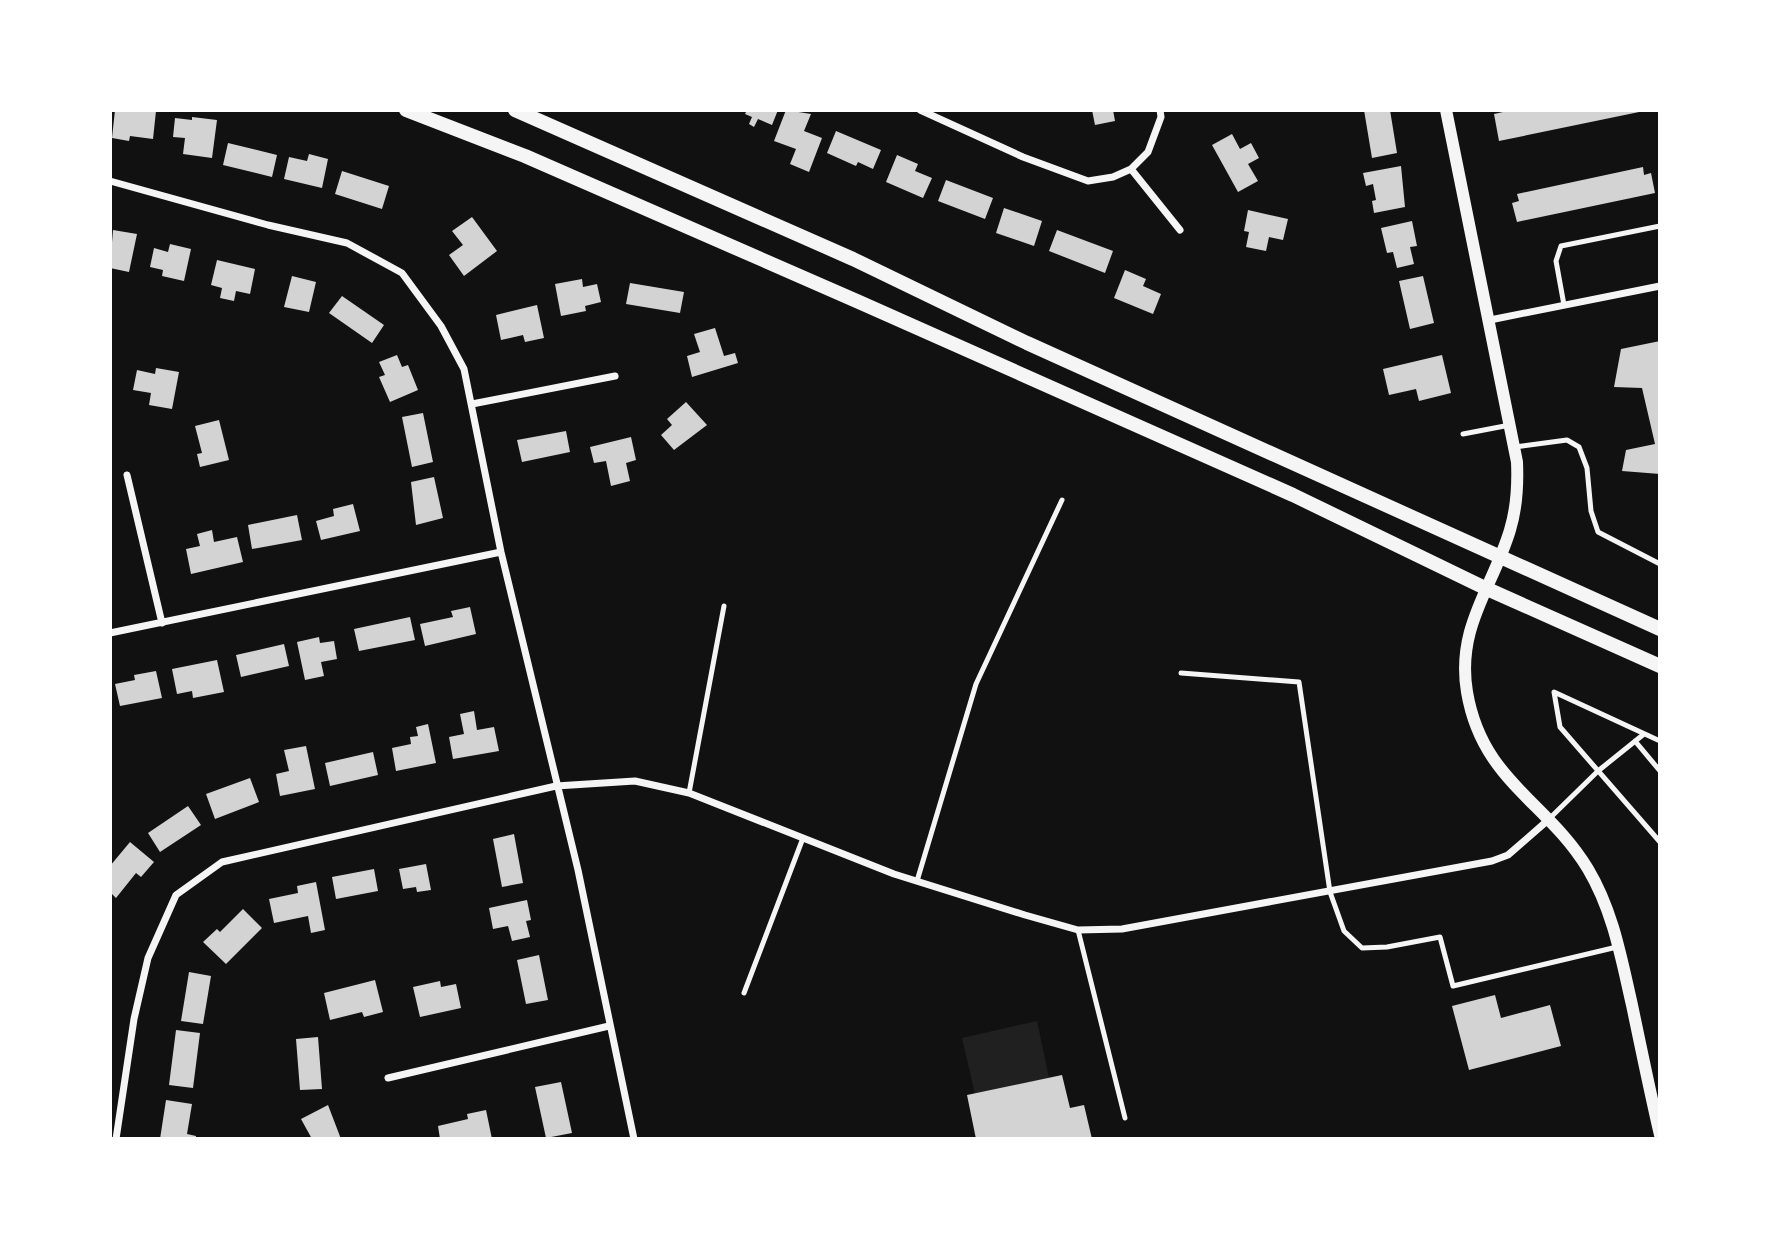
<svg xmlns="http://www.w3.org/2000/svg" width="1770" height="1249" font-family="'DM Sans',sans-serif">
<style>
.green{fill:#202020}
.building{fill:#d3d3d3}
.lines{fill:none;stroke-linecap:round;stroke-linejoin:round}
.service{stroke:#f5f5f5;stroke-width:5}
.minor{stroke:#f5f5f5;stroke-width:7}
.tertiary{stroke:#f5f5f5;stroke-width:12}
.secondary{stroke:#f5f5f5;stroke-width:14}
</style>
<rect width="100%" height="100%" fill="#111"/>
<path class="green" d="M1037,1021L1049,1078L975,1094L962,1038Z"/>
<path class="building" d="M115,110L156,111L153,139L130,136L129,141L112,138Z
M747,110H778L772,125L758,119L754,127L749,124L752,117L745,114Z
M786,110L811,114L804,131L822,138L809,172L790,164L796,149L774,141Z
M1092,110H1113L1115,121L1095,125Z
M1364,110H1390L1397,153L1372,158Z
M1512,110H1644V111L1499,141L1494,114Z
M192,117L217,120L212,158L183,154L185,138L173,137L175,118L192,120Z
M836,131L881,150L873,169L858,162L856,166L827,153Z
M1232,134L1240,149L1251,143L1259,158L1248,164L1258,181L1238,192L1212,145Z
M228,143L277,155L272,177L223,165Z
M309,154L328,159L322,188L284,179L289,157L307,161Z
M897,155L918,164L915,171L932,178L923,198L886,182Z
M1401,166L1405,207L1374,213L1372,201L1376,200L1373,184L1366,186L1363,173Z
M1643,167L1644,175L1651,173L1655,193L1517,222L1512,203L1519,201L1517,194Z
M342,171L389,186L382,209L335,194Z
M946,180L993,198L985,219L938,201Z
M1004,208L1042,221L1034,246L996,233Z
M1248,210L1288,219L1283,240L1269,237L1266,251L1246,247L1249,232L1244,231Z
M472,217L497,251L464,276L449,255L463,245L452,231Z
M1412,221L1417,246L1410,247L1414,264L1397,268L1393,252L1387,253L1381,228Z
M113,230L137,234L129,272L110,268Z
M1057,230L1113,251L1105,273L1049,251Z
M170,244L191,249L184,281L162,276L163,270L150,267L154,248L168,252Z
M217,260L255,269L250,294L236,291L234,301L220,298L222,288L211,285Z
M1125,270L1146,279L1143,286L1161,294L1153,314L1114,298Z
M292,276L316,282L309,312L284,307Z
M1423,276L1434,323L1410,329L1399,281Z
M582,279L583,287L597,284L601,302L585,306L586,311L561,316L555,284Z
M630,283L684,292L680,313L626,304Z
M342,296L384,325L372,343L329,313Z
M537,305L544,338L525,342L523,335L501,340L496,315Z
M715,328L724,356L735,353L738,363L692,377L687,356L700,352L694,334Z
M1660,341V474L1622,471L1626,450L1655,444L1642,388L1614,387L1621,349Z
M397,355L402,367L408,365L418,390L390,402L379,377L385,375L379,362Z
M1442,355L1451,393L1419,401L1416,389L1389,395L1383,369Z
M156,368L179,372L172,409L149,405L151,393L133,390L137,370L155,374Z
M686,402L707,425L674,450L661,435L672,425L667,419Z
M423,413L433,462L412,467L402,417Z
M219,420L229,460L200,467L197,454L202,453L195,426Z
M566,431L570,452L522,462L517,440Z
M631,437L636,460L626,463L630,481L611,486L606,461L594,463L590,447Z
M434,477L443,518L416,525L411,482Z
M353,504L360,531L321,540L316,521L334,516L333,509Z
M297,515L302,540L252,549L248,525Z
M212,530L214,542L237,537L243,562L191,574L186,549L200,546L197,534Z
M470,607L476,634L425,646L420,624L453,617L451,611Z
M410,617L415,640L359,651L354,629Z
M319,637L320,643L334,641L337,659L321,662L324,676L305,680L297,642Z
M284,644L289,666L241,677L236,655Z
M217,660L224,692L193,698L192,691L177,694L172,669Z
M156,671L162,698L120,706L115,684L135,680L134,675Z
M474,711L477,730L494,727L499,751L453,759L449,737L464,734L460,714Z
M428,724L436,763L396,771L392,748L411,744L410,737L418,736L416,727Z
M306,746L315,789L280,796L276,774L289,771L284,750Z
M373,752L378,775L330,786L325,763Z
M250,778L259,802L215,819L206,794Z
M188,806L201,825L160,852L148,833Z
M514,834L523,883L502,887L493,839Z
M130,842L154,862L141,877L136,873L116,898L110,892V866Z
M426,864L431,890L417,892L416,887L403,889L399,869Z
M374,869L378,891L336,899L332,877Z
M316,882L325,930L311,933L308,916L274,923L269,899L298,893L297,886Z
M527,900L531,920L526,921L530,937L512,941L508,926L493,929L489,908Z
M243,909L262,928L226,964L203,942L217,929L220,932Z
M539,955L548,1000L526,1004L517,960Z
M189,972L211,976L203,1024L181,1021Z
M375,980L383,1012L364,1017L362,1012L330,1020L324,993Z
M440,981L441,987L456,984L461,1008L420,1017L413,987Z
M1495,995L1501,1018L1550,1005L1561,1046L1469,1070L1452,1006Z
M176,1030L200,1033L193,1088L169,1085Z
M318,1037L322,1089L300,1090L296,1039Z
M1062,1075L1070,1108L1084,1105L1092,1139H976L967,1095Z
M561,1082L572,1133L546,1138L535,1087Z
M166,1100L192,1104L187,1134L196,1136V1139H160Z
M328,1105L341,1139H312L301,1119Z
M486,1110L492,1139H440L438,1126L468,1119L467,1114Z"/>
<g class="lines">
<path class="service" d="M1564,305L1556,261L1561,246L1660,226
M1463,434L1510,425
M1515,447L1567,440L1579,447L1587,468L1591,511L1598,532L1660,564
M1181,673L1299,682L1330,892L1344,931L1362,948L1387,947L1440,937L1453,986L1617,947
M1635,741L1660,771
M1660,741L1554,692L1560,727L1660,842
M689,793L724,606
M1550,818L1598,771L1644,734
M917,881L976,684L1062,500
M1078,930L1125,1118
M744,993L803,838"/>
<path class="minor" d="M920,110L1023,157L1088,181L1113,177L1131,169L1148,152L1161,117L1160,110
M1131,169L1180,230
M110,181L268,225L347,243L402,273L441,326L464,369L501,552L578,870L634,1139
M1490,320L1660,286
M472,404L615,376
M127,475L162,623
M110,633L501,552
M388,1078L609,1026
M116,1139L134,1019L148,958L176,895L222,862L556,786L635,781L689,793L894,874L1025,915L1078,930L1122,929L1492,861L1508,855L1547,821"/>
<path class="tertiary" d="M1446,110L1517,462C1518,485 1517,507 1510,530C1493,587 1456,627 1467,692C1482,781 1547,801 1588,869C1613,911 1621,957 1632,1005C1641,1048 1650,1092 1660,1135"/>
<path class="secondary" d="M406,110L525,156L859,302L1293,495L1485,588L1660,666
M515,110L853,259L1027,343L1660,629"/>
</g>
<rect width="1770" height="1249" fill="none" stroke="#ffffff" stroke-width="224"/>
</svg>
